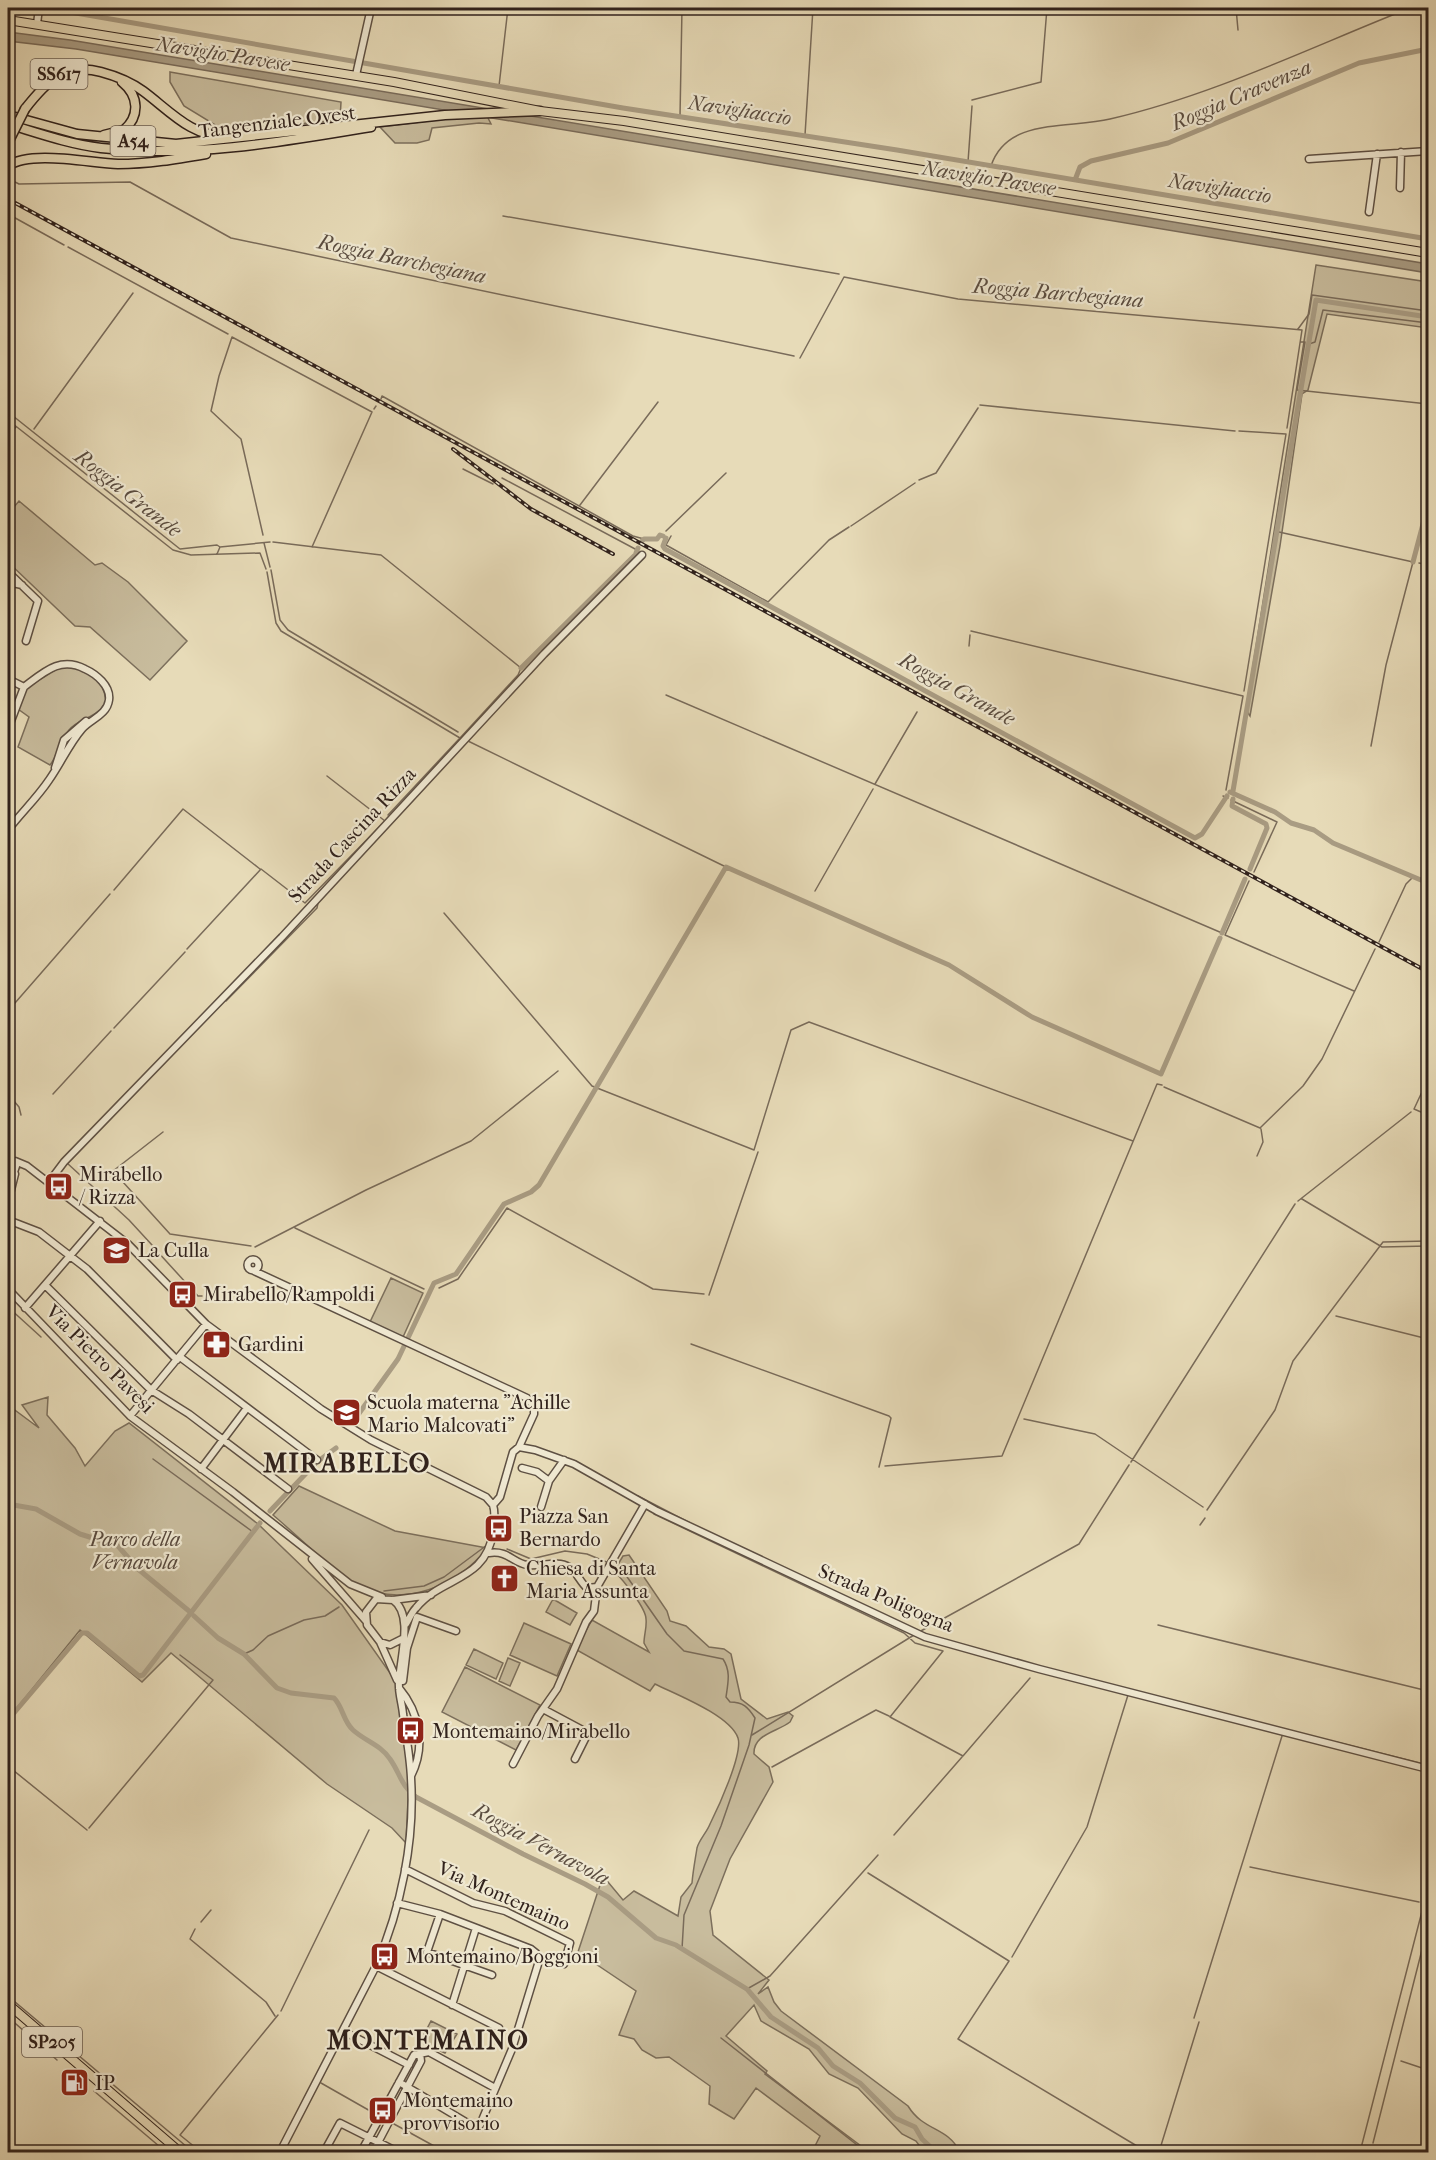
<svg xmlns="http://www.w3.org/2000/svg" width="1436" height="2160" font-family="'IM FELL French Canon',serif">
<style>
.green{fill:#c8bc9d;stroke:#7c6f5c;stroke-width:1.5}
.water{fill:#a99c83;stroke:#796b5a;stroke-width:1.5}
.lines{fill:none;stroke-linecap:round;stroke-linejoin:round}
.stream{stroke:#796b5a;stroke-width:1.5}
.canal{stroke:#a99c83;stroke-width:5}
.minor-casing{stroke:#5e5043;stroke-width:9}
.major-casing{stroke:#31221c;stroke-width:10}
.highway-casing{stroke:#31221c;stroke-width:11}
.minor{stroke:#efe8d1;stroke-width:6}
.major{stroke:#e7dbb8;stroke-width:8}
.highway{stroke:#e7dbb8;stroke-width:8}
.rail-casing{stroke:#31221c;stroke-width:4}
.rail{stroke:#efe8d1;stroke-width:1.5;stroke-dasharray:4.5;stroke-linecap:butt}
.highway-bridge-casing{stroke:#31221c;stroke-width:11;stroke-linecap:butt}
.highway-bridge{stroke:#e7dbb8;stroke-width:8}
.labels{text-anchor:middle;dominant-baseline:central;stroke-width:4.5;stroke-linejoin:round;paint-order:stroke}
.shield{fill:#efe8d1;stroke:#6a5d52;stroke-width:1.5}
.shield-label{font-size:18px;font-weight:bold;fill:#31221c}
.street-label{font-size:20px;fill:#31221c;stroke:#efe8d1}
.poi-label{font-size:20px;fill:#31221c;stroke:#efe8d1;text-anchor:start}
.park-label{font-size:20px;font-style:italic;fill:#57483c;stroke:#efe8d1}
.water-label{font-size:21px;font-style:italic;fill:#5b4d40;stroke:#efe8d1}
.district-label{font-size:26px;font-weight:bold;letter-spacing:1.5px;fill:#31221c;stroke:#efe8d1}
</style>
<rect width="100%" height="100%" fill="#e7dbb8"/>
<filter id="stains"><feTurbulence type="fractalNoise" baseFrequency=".00333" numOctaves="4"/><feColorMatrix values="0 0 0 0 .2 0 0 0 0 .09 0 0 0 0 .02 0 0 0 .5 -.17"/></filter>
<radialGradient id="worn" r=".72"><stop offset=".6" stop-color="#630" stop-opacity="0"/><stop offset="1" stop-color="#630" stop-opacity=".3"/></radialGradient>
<path class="green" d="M170,72L341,102L340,120L225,131L184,106L170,82Z
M486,114L491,124L479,123L432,128L429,140L417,143H395L380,127Z
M1316,265L1428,282V328L1327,314L1308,390L1302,394L1280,546L1250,716L1246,710Z
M19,501L95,565L102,563L128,582L187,641L150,680L90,627L75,626L8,562V514Z
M62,666C83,666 104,678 106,701C99,718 80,717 69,730C60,741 58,755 50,765L18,747L29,717L18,709L26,688Z
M391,1278L423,1293L403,1337L370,1322Z
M48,1397L47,1415L75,1448L85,1466L115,1431L129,1423L258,1524L342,1605L395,1680L409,1778L406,1843L392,1828L327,1784L171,1653L142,1682L80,1630L8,1719V1405L39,1428L22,1405Z
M299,1486L395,1531L487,1548C458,1586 403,1609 358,1585C333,1572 296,1534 273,1515Z
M629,1555L667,1611L670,1621L686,1626L709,1647L724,1649L731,1654L741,1699L767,1719L788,1712L793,1716L790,1722C777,1732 753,1734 754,1754L769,1767L773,1782L730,1859L710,1911L713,1935L769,1980L758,1994L768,1987L774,2002L781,2011L908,2106C924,2132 947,2126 960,2152H924L916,2141L902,2134L858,2088L829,2074L809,2049L761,2021L754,2005L726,2036L767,2071L765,2074L869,2152H812L820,2136L756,2088L734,2119L709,2104L710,2086L669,2057L656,2058L642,2050L634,2039L619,2035L636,1991L578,1952L603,1876L623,1900L634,1891L678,1916L681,1897L692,1883C693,1871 695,1861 697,1848C699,1840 707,1832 710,1824C718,1808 743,1754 738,1738C730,1715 675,1694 655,1684L650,1691L575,1649L592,1620L649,1652L644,1643C644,1635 647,1627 646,1619C646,1608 623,1580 614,1571L623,1556Z
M553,1599L577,1613L570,1625L546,1612Z
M524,1623L571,1644L557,1676L510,1655Z
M474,1649L503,1663L496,1679L466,1665Z
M508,1658L520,1663L510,1686L499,1681Z
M465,1667L540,1705L516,1750L442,1712Z
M431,2021L457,2034L445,2053L420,2042Z"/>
<path class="water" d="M8,32L70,40L1428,264V273L76,49L8,41Z"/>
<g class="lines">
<path class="stream" d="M1236,8L1238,30
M499,86L508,8
M972,100L1041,82L1047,8
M680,116L682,8
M805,135L813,8
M968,162L972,106
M991,166C1007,117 1069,129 1110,119C1214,95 1311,47 1410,8
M15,182L19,184L130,182L231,238L794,356
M8,214L64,245
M503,216L839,274
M68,247L228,334
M1298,329L1309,314L1312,295L1428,311
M1301,342H1305L1297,390L1428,404
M1309,344L1315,342L1323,310L1428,323
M800,358L844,277L958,299L1302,330L1287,428
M381,399L382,396L633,536L644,539
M980,405L1235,431
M374,409L376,406
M8,412L180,549L217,545L220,547
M8,420L173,550L191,555L260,553L266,569
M34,429L133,293
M1239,431L1286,434L1244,691
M8,435L16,427
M463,469L493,484
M502,478L637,550
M919,480L936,473L978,408
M580,505L658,402
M851,526L915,483
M666,531L726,473
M1279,532L1413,562L1386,665L1371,746
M263,535L241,439L211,411L219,376L232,337L372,412L312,547
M671,536L666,545L768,602L829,540L849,527
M264,543L270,567
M217,554L220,547L270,542
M1419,563L1428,565
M271,570L280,620L288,630L458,732
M267,572L276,623L281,631L460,738L518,675L521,668L381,555L273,542
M971,631L1243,696L1226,790
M969,646L970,635
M666,695L1222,933
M468,741L726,867
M875,784L917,712
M1223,796L1228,798
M1231,800L1277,822L1254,872
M388,815L459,739
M1249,881L1225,935L1354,991
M114,890L183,809L260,869
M815,891L873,789
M444,913L592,1086L754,1150L791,1030L809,1022L1133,1141
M1379,942L1406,884L1412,878
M187,949L261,869L305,903L385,821L327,776
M226,1001L317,908L318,903
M8,1011L110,894
M114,1028L185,952
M1428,1079L1414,1109L1428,1115
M1164,1087L1260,1128L1303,1086L1322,1059L1375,949
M8,1094L19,1107L21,1115
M53,1094L111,1031
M163,1132L113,1171L170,1234L251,1246
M1257,1156L1263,1142L1261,1129
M67,1163L129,1220L152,1245
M1302,1199L1382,1247L1428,1246
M1298,1201L1411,1112
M295,1228L424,1289
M255,1247L366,1190L471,1141L558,1071
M156,1250L198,1296H202
M439,1288L458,1279L507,1208L653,1289L704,1294
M709,1295L758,1152
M8,1307L41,1337
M1336,1316L1428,1339
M691,1344L889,1416L891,1418L879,1467
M1024,1419L1095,1434L1203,1507
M153,1459L253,1532
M1131,1462L1295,1204
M885,1466L1002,1456L1157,1084L1162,1085
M638,1496L690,1523
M1207,1510L1275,1410L1293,1361L1383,1242L1428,1241
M654,1514L904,1633L915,1643L943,1651L890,1717L963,1756L1030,1678
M1200,1525L1205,1518
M507,1549L531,1559L565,1551L587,1554L609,1563
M613,1565L623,1571L667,1634L684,1651L723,1659C731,1671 728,1683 726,1697L730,1702C743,1702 748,1707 755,1718L749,1745L721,1826L684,1915L682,1949
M384,1591L424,1586L444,1577L487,1545
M1158,1625L1428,1691
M919,1632L1079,1544L1129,1465
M244,1654L253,1650L268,1636L304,1620L325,1616L339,1607
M752,1735L914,1635
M1336,1742L1428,1765
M8,1766L87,1830
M772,1767L876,1710L889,1716
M89,1828L213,1680L180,1655
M894,1835L962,1757
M1250,1867L1419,1902
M868,1873L1009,1961L958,2039L1147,2152
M201,1922L211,1910
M195,1929L190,1939L266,2002L275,2016
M1012,1957L1087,1827L1128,1695
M747,1989L770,1976L878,1855
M8,1996L193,2152
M281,2011L369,1830
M8,2017L57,2060
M1194,2018L1282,1736
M721,2038L866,2152
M1401,2061L1428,2070
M321,2083L372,2112
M94,2091L166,2152
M394,2124L445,2152
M1373,2143L1428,1926
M201,2152L180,2135L278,2015
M1159,2152L1199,2022
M1360,2152L1428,1888"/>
<path class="canal" d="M47,8L623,108L897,150L1428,239
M1075,180L1080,167L1091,161L1168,143L1359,63L1428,49
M666,538L663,546L665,549L1195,838L1202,834L1227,796
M642,541L644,539H657L660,535L663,536
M636,553L638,548
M1413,562L1428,505
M521,668L634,556
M1233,791L1316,300L1428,317
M1230,792L1275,812L1291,823L1314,830L1333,843L1428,883
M1233,799L1232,806L1266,824L1267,828L1250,869
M1222,933L1245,879
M350,1426L398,1359L434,1283L456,1274L504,1204L531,1192L539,1185L726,867L949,965L1032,1017L1161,1074L1220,938
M321,1459L336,1448
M8,1504L36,1509L80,1534L118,1546L138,1569L189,1611
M270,1511L315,1464
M194,1616L218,1638L244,1654L277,1688L291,1693L334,1698C343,1707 343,1721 353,1730C365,1741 381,1745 390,1759C400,1773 401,1786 416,1797L523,1854L585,1884L608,1897L656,1938L676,1945L747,1989L771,2017L818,2048L833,2066L860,2083L895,2118L915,2127L922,2139L936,2152
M8,1720L82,1633H87L139,1676L143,1675L260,1523"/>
<defs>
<path id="minor" d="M37,24L39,8
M356,75L371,8
M1309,159L1428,151
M1400,188L1401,152
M1369,212L1377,154
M8,572L38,601L26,641
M8,582L22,585
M8,679L24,687
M8,729L24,687
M55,768L64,740L86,721
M8,830C21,813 37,798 49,780C61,763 69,744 82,729C91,719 107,715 109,700C111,686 96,674 85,669C60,656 44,672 24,687
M8,1154L16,1166L13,1175L8,1180
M15,1161L27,1166L128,1244L206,1324L321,1409L371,1440L486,1497L493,1505
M49,1182L64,1162L282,937L544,654L642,555
M8,1202L15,1174
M8,1220L39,1232L87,1269L177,1360
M247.5 1265a5.5 5.5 0 1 1 11 0a5.5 5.5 0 1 1-11 0Z
M254,1271L527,1398L534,1406V1414L519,1447
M45,1285L151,1390L189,1414L288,1489
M8,1289L130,1416L233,1492L350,1584L382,1597
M25,1308L100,1221
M180,1357L317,1460
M130,1416L206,1324
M522,1468L537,1472L549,1481
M201,1469L247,1408
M493,1505L500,1497L513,1452L519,1447L535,1450L574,1464L657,1511L925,1637L1039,1669L1428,1769
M541,1507L549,1481L564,1460
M489,1553C508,1550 513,1563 527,1565C540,1567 557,1560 569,1567C577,1572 580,1582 587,1588L597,1587L645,1504
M312,1559L366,1621
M406,1624C409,1619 412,1612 416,1608C442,1576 486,1582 493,1532C494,1523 496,1514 493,1505
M380,1642L390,1645L402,1639
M397,1680L380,1642L367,1625L366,1612L376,1599L393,1600L431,1595
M403,1681L407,1648L417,1617L456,1631
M399,1688C420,1713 426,1747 411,1776
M543,1709L588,1733L575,1759
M513,1764L538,1716L557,1689L586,1622L594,1611L597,1587
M405,1869L473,1903L505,1911L570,1943L564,1964
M397,1903L440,1914L531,1949L536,1953L539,1961L512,2049L480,2125L477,2127L471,2125L399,2082
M440,1914L427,1952L492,1975
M376,1966L499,2028
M452,2005L476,1928
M343,2031L409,2065
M280,2152L376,1966C401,1908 415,1841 411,1778C410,1756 406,1735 403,1714C402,1703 398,1692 399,1682C400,1658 414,1614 393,1600
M324,2152L340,2123L398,2152
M361,2152L414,2055L429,2052L495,2088
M373,2152L421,2061L420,2053
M1371,2152H1374"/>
<path id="major" d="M8,20L394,82L540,111L624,121L1428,253
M8,2004L180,2152"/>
<path id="highway" d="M25,109C46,82 65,62 101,72C116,76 131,82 143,91C169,110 192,138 227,136
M8,115L77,134L176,144L445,115L540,111
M8,124C38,133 69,144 101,148C192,158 282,142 371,127
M104,135L124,130C140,116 139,96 122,82
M8,166C31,150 89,163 118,164C148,164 177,159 206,154"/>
</defs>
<use href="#minor" class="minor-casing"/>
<use href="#major" class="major-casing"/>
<use href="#highway" class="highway-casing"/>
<use href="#minor" class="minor"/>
<use href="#major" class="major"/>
<use href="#highway" class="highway"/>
<defs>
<path id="rail" d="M8,199L1428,972
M453,449L531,509L613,554"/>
</defs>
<use href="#rail" class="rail-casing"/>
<use href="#rail" class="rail"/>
<defs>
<path id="highway-bridge" d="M8,143L25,109"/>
</defs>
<use href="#highway-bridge" class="highway-bridge-casing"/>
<use href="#highway-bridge" class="highway-bridge"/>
</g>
<defs>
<symbol id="bus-square" viewBox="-11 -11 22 22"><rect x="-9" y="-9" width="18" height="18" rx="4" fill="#8f2418" stroke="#efe8d1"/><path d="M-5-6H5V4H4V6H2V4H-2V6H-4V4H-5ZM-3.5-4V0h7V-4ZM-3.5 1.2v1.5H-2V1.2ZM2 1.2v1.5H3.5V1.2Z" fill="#fff"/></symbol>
<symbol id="school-square" viewBox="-11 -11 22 22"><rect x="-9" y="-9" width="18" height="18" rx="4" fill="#8f2418" stroke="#efe8d1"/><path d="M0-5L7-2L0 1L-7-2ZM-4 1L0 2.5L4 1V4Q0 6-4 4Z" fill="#fff"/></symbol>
<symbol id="pharmacy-square" viewBox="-11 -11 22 22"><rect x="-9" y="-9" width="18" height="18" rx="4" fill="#8f2418" stroke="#efe8d1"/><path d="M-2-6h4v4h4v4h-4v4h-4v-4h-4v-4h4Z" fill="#fff"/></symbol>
<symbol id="church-square" viewBox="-11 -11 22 22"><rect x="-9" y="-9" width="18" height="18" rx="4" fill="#8f2418" stroke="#efe8d1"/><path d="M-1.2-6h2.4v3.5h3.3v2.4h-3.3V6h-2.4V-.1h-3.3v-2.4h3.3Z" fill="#fff"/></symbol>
<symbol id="fuel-square" viewBox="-11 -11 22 22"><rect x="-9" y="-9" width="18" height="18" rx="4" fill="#8f2418" stroke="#efe8d1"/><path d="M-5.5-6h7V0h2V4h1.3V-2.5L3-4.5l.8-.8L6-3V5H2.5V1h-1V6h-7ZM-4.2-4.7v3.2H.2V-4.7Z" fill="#fff"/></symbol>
</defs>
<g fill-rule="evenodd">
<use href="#bus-square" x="42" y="1170" width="33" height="33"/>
<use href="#school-square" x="100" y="1234" width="33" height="33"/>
<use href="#bus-square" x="166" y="1278" width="33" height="33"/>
<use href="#pharmacy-square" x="200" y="1328" width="33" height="33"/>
<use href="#school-square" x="330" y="1396" width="33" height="33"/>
<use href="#bus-square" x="482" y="1512" width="33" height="33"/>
<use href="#church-square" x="488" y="1562" width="33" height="33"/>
<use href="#bus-square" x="394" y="1714" width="33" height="33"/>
<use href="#bus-square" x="368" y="1940" width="33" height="33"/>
<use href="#fuel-square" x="58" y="2066" width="33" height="33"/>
<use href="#bus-square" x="366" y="2094" width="33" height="33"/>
</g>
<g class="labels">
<g class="shield">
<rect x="30.5" y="59" width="57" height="30" rx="4.5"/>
<rect x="110.5" y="126" width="45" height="30" rx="4.5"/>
<rect x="22" y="2027" width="60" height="30" rx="4.5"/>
</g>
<g class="shield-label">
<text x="59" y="74">SS617</text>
<text x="133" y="141">A54</text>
<text x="52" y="2042">SP205</text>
</g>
<g class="street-label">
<text transform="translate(277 122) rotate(-7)">Tangenziale Ovest</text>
<text transform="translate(352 835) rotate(-47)">Strada Cascina Rizza</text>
<text transform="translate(100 1359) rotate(45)">Via Pietro Pavesi</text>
<text transform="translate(886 1598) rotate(23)">Strada Poligogna</text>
<text transform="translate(504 1896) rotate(24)">Via Montemaino</text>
</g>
<g class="poi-label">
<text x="79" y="1174">Mirabello<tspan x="79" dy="23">/ Rizza</tspan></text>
<text x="138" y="1250">La Culla</text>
<text x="203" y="1294">Mirabello/Rampoldi</text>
<text x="238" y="1344">Gardini</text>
<text x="367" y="1402">Scuola materna "Achille<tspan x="367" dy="23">Mario Malcovati"</tspan></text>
<text x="519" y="1516">Piazza San<tspan x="519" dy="23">Bernardo</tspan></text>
<text x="526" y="1568">Chiesa di Santa<tspan x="526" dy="23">Maria Assunta</tspan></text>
<text x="432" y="1731">Montemaino/Mirabello</text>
<text x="406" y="1956">Montemaino/Boggioni</text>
<text x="95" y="2083">IP</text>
<text x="403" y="2100">Montemaino<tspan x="403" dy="23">provvisorio</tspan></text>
</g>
<g class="park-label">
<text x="135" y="1539">Parco della<tspan x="135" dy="23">Vernavola</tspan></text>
</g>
<g class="water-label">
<text transform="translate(223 54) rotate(9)">Naviglio Pavese</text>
<text transform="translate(1241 95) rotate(-23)">Roggia Cravenza</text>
<text transform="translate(740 110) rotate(9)">Navigliaccio</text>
<text transform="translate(989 178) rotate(9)">Naviglio Pavese</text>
<text transform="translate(1220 188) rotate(9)">Navigliaccio</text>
<text transform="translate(402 259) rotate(12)">Roggia Barchegiana</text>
<text transform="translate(1058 293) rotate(5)">Roggia Barchegiana</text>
<text transform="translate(128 493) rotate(38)">Roggia Grande</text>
<text transform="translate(957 689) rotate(29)">Roggia Grande</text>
<text transform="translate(541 1844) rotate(28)">Roggia Vernavola</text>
</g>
<g class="district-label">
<text x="347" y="1463">MIRABELLO</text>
<text x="428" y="2040">MONTEMAINO</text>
</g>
</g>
<rect width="1436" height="2160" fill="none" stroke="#e7dbb8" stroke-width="30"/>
<rect x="9" y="9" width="1418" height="2142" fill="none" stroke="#31221c" stroke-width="3"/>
<rect x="15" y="15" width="1406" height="2130" fill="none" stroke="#31221c" stroke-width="1.5"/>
<rect width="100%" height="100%" filter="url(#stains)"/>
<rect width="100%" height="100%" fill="url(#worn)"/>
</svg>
